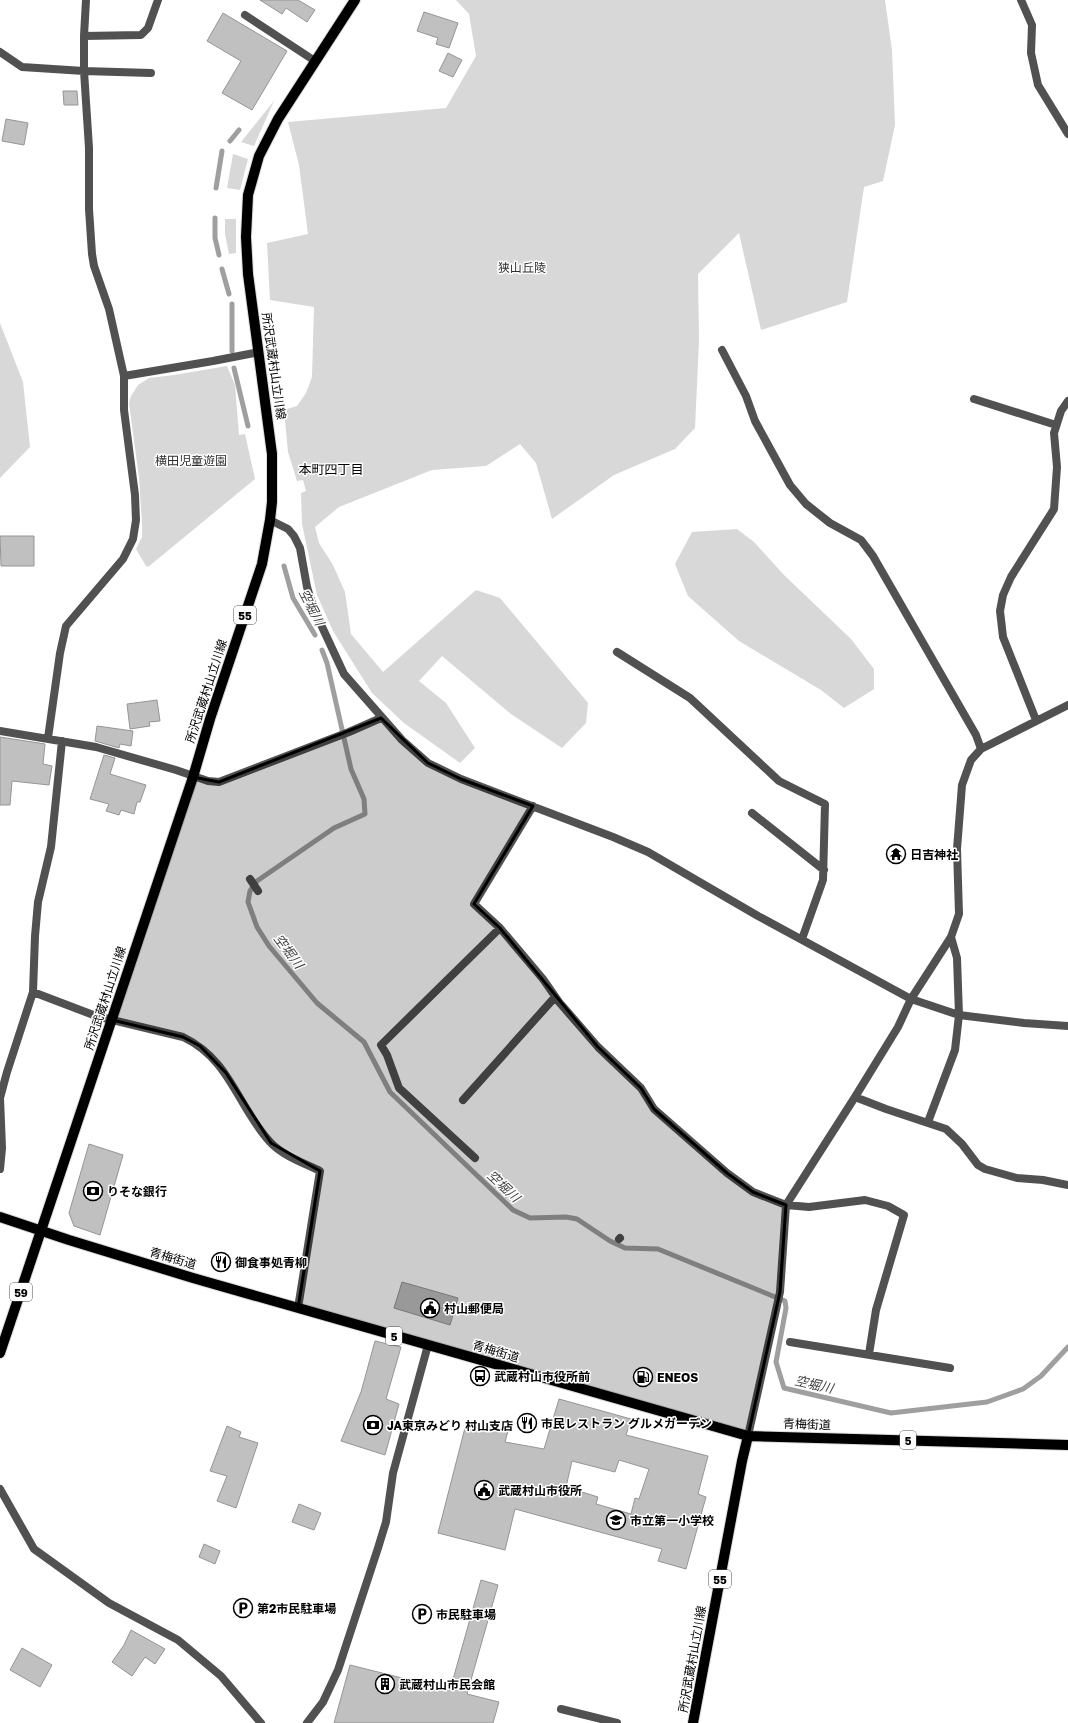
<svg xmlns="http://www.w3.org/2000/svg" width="1068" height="1723" font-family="'Golos Text','Noto Sans JP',sans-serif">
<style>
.green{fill:#d8d8d8}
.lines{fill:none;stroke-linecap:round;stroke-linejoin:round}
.stream{stroke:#9f9f9f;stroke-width:5}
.building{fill:#c0c0c0;stroke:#959595;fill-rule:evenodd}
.primary-casing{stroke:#dbdbdb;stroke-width:12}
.minor{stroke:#515151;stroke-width:8}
.tertiary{stroke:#515151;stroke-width:8}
.primary{stroke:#000;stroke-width:10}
.marked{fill:#000;fill-opacity:0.2;stroke:#000;stroke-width:3;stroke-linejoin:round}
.labels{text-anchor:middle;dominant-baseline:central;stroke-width:3;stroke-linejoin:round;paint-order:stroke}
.shield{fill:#fff;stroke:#4c4c4c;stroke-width:1}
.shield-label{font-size:11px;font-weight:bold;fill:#000}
.park-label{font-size:12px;fill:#2f2f2f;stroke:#fff}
.street-label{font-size:12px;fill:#000;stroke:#fff}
.poi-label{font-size:12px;font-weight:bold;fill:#000;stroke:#fff;text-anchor:start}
.neighbourhood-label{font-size:13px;fill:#000;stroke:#fff}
.water-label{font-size:13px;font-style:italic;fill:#404040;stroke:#fff}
</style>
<rect width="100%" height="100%" fill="#fff"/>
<path class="green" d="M456,0H885L892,50L895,125L883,181L864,187L847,302L761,330L739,233L698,274L699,341L695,428L675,449L614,475L552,519L536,463L520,444L486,466L432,470L339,507L315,527L319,543L333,565L345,592L351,634L383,672L476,590L500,598L588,703L586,723L562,748L511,714L442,656L419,681L446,703L475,748L460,763L404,723L372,693L333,631L317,595L302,524L301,493L306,491L303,480L297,481L288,452L284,410L297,406L306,393L312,377L314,307L270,300L267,243L308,234L299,165L288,122L446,108L476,56L469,14Z
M274,101L254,146L241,142Z
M233,154L248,159L240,190L227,188Z
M225,219H236V253L229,254L225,234Z
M0,323L23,382L30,447L0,478Z
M227,366L235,385L239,435L245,434L255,479L148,567L146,566L136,549L142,537V523L139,478L129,403L131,396L138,385L149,378L174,375Z
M737,529L754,542L784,575L851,639L874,669V689L844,708L821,690L739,641L688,596L675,564L692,532Z"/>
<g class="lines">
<path class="stream" d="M230,141L239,130
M216,188L222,151
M215,218V238L219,255
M222,269L229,294
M232,351V304
M234,368L248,426
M284,566L293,598L315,635
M322,650L327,663L351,769L364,799L365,814L334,828L257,881L250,891L248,902L257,927L269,946L317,1003L364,1042L390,1092L513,1210L530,1218L566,1217L577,1219L610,1241L625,1248L658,1249L785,1301L786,1308L776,1362L784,1388L891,1413L987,1402L1023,1389L1041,1376L1068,1347"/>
</g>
<path class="building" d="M260,0H298L315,10L307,22L286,8L282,14Z
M424,12L458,23L449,48L436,44L438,38L417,31Z
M223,13L287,51L252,110L222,93L241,61L207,41Z
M448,53L462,60L453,77L439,71Z
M63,91H77L78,105H64Z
M6,119L28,123L24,145L2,141Z
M0,536H34V566H1Z
M157,700L160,721L149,722L150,726L130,729L127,704Z
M97,726L133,731L131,746L120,744L119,748L95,741Z
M0,737L45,744L43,764L52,766L49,785L12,781L10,805H0Z
M104,755L115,758L110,774L146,785L140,802H137L134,814L121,810L119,815L106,811L109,804L90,799Z
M89,1144L123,1155L100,1235L74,1226L69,1213Z
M402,1282L458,1298L450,1325L394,1308Z
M375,1341L401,1347L386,1399L399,1404L385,1455L341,1441L361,1392Z
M559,1399L631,1419L626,1435L708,1456L698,1494L706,1497L686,1569L658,1561L662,1549L515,1509L505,1550L438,1533L467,1420L508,1431L505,1442L544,1449ZM619,1460L649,1469L639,1499L635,1498L631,1514L596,1504L598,1497L566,1487L572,1461L615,1472Z
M227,1426L241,1432L239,1437L258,1443L236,1508L217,1501L227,1476L210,1471Z
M299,1504L321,1513L314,1530L292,1522Z
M204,1544L220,1551L215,1564L199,1557Z
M481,1580L498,1585L467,1694L499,1702L493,1723H334L350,1665L450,1690Z
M131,1630L165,1649L155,1664L145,1657L132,1676L112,1662L124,1645Z
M22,1648L52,1665L40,1687L10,1670Z"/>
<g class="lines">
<defs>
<path id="primary" d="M0,1217L69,1240L193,1278L748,1436L1068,1445
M0,1353L193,777L210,719L262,564L270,520L272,502V454L248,274L246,237L248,195L259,156L278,119L355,0
M693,1723L742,1461L748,1436"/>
</defs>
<use href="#primary" class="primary-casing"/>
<path class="minor" d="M1021,0L1032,25L1031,53L1038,85L1068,134
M245,15L315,61
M84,36L141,35L148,28L158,0
M0,52L22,67L84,71L151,73
M722,350L746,396L755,421L790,485L806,504L830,523L861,540L873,556L976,735L981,749
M124,376L213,361L259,352
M974,399L1056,425
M270,520L288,529L294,536L300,548L307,587L311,600L317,616L344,674L402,740L428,763L461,779L613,837L648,852L758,916L911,999L959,1015L1024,1023L1068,1026
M617,652L690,698L779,781L825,804L823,880L802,939
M1036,720L1003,637L1000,611L1003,595L1011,577L1054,509L1057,467L1054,433L1061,411L1068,401
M0,731L96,747L176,770L208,781L219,782L349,732L381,718
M48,738L60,653L66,626L123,559L133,539L136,520L135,495L124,410V376L109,309L94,266L92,254L89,209V148L84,71V36L86,0
M533,806L474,904L500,928L543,979L559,1002L598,1047L641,1088L654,1109L727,1173L753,1192L786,1205L809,1207L865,1200L888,1206L904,1215L876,1310L869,1354
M752,813L824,870
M250,879L258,891
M33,992L96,1016L183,1037C231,1060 237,1106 270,1142C283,1156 304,1163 320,1171L298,1308
M855,1097L886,1109L946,1129L962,1144L978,1165L985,1169L1017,1178L1043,1180L1068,1185
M463,1100L555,997
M928,1122L955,1050L959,1015L957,958L951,937
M475,1158L399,1088L387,1055L381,1045L500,928
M0,1169L2,1148L0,1098L7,1072L33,992L35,936L38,902L51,847L62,741
M619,1239L620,1238
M790,1342L950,1368
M748,1436L780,1292L786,1205L855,1097L898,1027L911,999L951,937L959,914L957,849L962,785L971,760L981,749L1068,705
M561,1709L617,1723"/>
<path class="tertiary" d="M0,1489L34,1549L109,1603L178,1640L221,1676L261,1723
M307,1723L323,1702L338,1670L378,1548L386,1522L393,1473L428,1345"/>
<use href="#primary" class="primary"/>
</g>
<path class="marked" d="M381,718L428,763L461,779L533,806L474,904L500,928L598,1047L641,1088L654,1109L727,1173L753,1192L786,1205L780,1292L748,1436L298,1308L320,1171L271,1143L226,1073L200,1046L183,1037L112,1020L193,777L219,782Z"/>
<defs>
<symbol id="temple-ring" viewBox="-11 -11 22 22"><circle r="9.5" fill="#fff" stroke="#000" stroke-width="1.5"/><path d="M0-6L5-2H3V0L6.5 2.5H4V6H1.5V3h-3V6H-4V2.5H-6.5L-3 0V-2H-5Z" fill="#000"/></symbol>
<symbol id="bank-ring" viewBox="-11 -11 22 22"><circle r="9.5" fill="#fff" stroke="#000" stroke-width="1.5"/><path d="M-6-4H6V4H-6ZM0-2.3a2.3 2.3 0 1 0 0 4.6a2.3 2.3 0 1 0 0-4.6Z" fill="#000"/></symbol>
<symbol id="restaurant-ring" viewBox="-11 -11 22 22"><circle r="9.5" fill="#fff" stroke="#000" stroke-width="1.5"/><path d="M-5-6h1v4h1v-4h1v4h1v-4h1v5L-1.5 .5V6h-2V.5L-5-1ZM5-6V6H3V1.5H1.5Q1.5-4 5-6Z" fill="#000"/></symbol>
<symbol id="civic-ring" viewBox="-11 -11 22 22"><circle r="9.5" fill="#fff" stroke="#000" stroke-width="1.5"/><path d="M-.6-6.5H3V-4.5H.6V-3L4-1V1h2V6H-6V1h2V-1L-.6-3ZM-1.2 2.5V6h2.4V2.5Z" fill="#000"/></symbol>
<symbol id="bus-ring" viewBox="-11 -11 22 22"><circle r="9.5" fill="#fff" stroke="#000" stroke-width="1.5"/><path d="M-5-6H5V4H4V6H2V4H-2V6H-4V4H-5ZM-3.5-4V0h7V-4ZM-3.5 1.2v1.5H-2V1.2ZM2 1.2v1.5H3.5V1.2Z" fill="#000"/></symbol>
<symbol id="fuel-ring" viewBox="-11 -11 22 22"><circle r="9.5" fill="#fff" stroke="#000" stroke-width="1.5"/><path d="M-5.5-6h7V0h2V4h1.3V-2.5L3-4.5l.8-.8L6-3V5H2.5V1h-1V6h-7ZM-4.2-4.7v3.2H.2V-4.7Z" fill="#000"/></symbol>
<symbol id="school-ring" viewBox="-11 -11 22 22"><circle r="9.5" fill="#fff" stroke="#000" stroke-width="1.5"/><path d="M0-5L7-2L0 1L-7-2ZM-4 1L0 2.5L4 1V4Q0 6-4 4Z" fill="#000"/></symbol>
<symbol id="parking-ring" viewBox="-11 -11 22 22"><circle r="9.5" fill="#fff" stroke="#000" stroke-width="1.5"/><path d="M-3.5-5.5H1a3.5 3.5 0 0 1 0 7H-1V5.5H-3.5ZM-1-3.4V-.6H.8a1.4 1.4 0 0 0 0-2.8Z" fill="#000"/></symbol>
<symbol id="building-ring" viewBox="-11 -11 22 22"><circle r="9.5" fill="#fff" stroke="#000" stroke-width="1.5"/><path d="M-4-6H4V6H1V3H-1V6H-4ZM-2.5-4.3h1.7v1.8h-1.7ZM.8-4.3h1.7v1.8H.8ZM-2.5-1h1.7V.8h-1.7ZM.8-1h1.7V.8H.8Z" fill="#000"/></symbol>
</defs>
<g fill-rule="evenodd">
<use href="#temple-ring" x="885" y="843" width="22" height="22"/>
<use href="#bank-ring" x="82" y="1180" width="22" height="22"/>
<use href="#restaurant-ring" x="210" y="1251" width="22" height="22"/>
<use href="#civic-ring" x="419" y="1297" width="22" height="22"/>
<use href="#bus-ring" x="469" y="1365" width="22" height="22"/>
<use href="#fuel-ring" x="632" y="1366" width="22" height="22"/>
<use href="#restaurant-ring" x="516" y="1412" width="22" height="22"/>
<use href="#bank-ring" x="362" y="1414" width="22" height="22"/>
<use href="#civic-ring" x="473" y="1479" width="22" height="22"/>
<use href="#school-ring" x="605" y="1509" width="22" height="22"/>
<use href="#parking-ring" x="232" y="1597" width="22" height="22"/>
<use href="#parking-ring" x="411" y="1603" width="22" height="22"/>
<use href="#building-ring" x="374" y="1673" width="22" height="22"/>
</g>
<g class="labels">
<g class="shield">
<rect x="234" y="606" width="22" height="18" rx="3"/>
<rect x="10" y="1283" width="22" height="18" rx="3"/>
<rect x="386" y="1327" width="16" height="18" rx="3"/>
<rect x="900" y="1431" width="16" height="18" rx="3"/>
<rect x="709" y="1570" width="22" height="18" rx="3"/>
</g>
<g class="shield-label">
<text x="245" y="615">55</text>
<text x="21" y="1292">59</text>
<text x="394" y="1336">5</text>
<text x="908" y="1440">5</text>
<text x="720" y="1579">55</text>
</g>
<g class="park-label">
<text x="522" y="267">狭山丘陵</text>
<text x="191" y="460">横田児童遊園</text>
</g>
<g class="street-label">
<text transform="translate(274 366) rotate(82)">所沢武蔵村山立川線</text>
<text transform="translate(206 691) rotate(-72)">所沢武蔵村山立川線</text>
<text transform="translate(105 998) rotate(-72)">所沢武蔵村山立川線</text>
<text transform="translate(173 1258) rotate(16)">青梅街道</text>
<text transform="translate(496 1351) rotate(16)">青梅街道</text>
<text transform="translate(807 1424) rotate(2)">青梅街道</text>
<text transform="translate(692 1659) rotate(-80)">所沢武蔵村山立川線</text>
</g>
<g class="poi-label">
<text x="910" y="854">日吉神社</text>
<text x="107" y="1191">りそな銀行</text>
<text x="235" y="1262">御食事処青柳</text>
<text x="444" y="1308">村山郵便局</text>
<text x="494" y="1376">武蔵村山市役所前</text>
<text x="657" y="1377">ENEOS</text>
<text x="541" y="1423">市民レストラン グルメガーデン</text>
<text x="387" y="1425">JA東京みどり 村山支店</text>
<text x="498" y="1490">武蔵村山市役所</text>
<text x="630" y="1520">市立第一小学校</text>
<text x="257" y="1608">第2市民駐車場</text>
<text x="436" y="1614">市民駐車場</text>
<text x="399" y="1684">武蔵村山市民会館</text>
</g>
<g class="neighbourhood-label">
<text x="331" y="469">本町四丁目</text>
</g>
<g class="water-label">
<text transform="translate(312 607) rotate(63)">空堀川</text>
<text transform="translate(289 951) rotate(53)">空堀川</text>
<text transform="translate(504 1186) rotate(43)">空堀川</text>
<text transform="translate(814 1384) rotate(13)">空堀川</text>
</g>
</g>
</svg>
